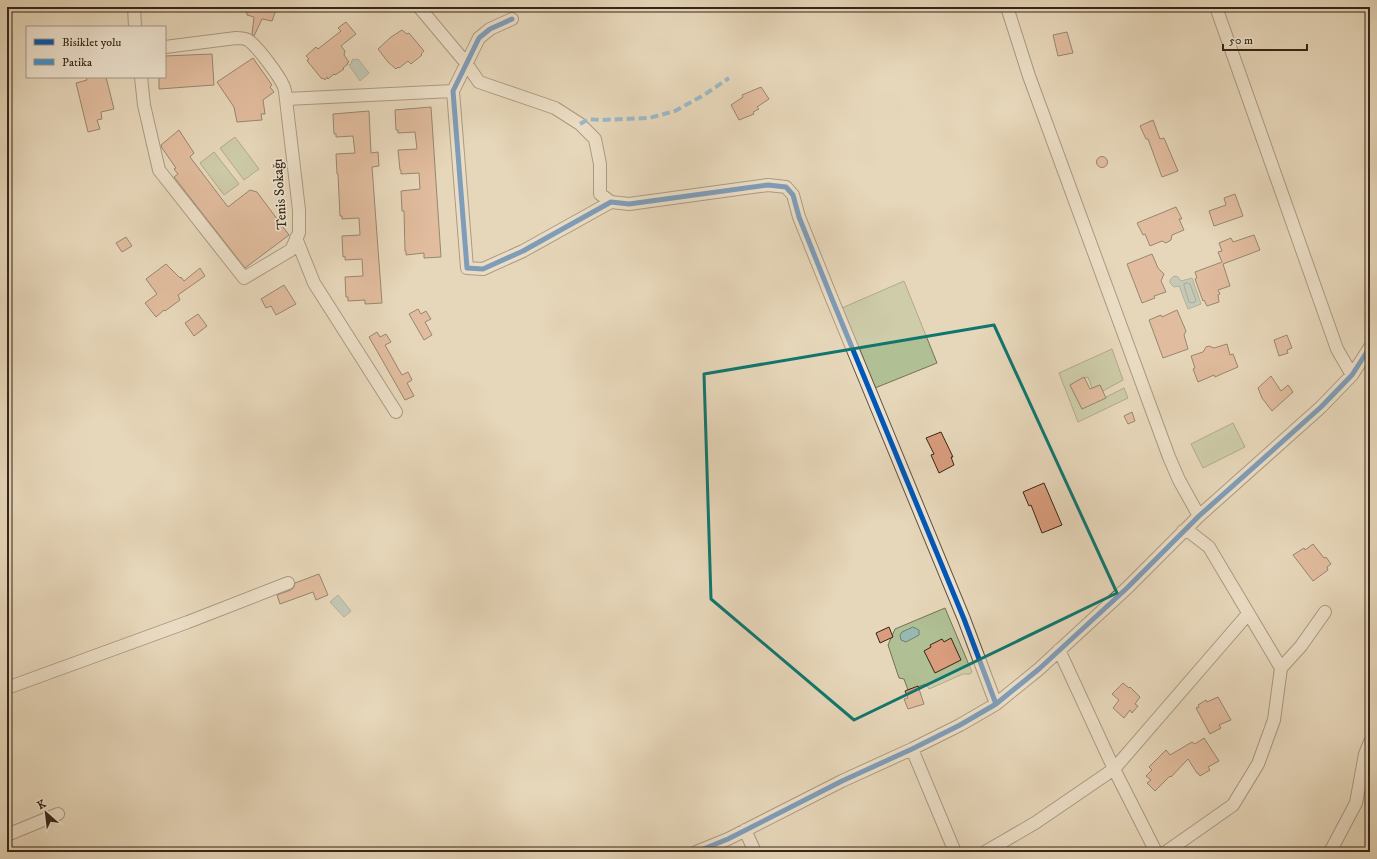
<svg xmlns="http://www.w3.org/2000/svg" width="1377" height="859" font-family="'IM FELL DW Pica',serif">
<style>
.green{fill:#b0bf94;stroke:#727256}
.water{fill:#97b9b2;stroke:#707e74}
.lines{fill:none;stroke-linecap:round;stroke-linejoin:round}
.shore{stroke:#667064;stroke-width:1}
.building{fill:#d99c7c;stroke:#352617}
.minor-casing{stroke:#625240;stroke-width:14}
.minor{stroke:#efe5d2;stroke-width:12}
.quiet{stroke:#3e95d4;stroke-width:4;stroke-dasharray:8 4;stroke-linecap:butt}
.cycleway-casing{stroke:#efe5d2;stroke-width:8}
.cycleway{stroke:#0057b8;stroke-width:5}
.marked{fill:none;stroke:#0f766e;stroke-width:3;stroke-linejoin:round}
.labels{text-anchor:middle;dominant-baseline:central;stroke-width:3.5;stroke-linejoin:round;paint-order:stroke}
.street-label{font-size:14px;fill:#352617;stroke:#efe5d2}
</style>
<rect width="100%" height="100%" fill="#e7d7ba"/>
<filter id="stains"><feTurbulence type="fractalNoise" baseFrequency=".005" numOctaves="4"/><feColorMatrix values="0 0 0 0 .2 0 0 0 0 .09 0 0 0 0 .02 0 0 0 .5 -.17"/></filter>
<radialGradient id="worn" r=".72"><stop offset=".6" stop-color="#630" stop-opacity="0"/><stop offset="1" stop-color="#630" stop-opacity=".3"/></radialGradient>
<path class="green" d="M235,137L259,169L244,180L220,148Z
M214,152L239,184L224,195L200,163Z
M904,281L937,363L875,388L842,308Z
M1112,349L1123,380L1103,391L1100,385L1092,388L1088,377L1070,385L1082,409L1124,388L1128,398L1078,422L1059,373Z
M1233,423L1245,447L1203,468L1191,444Z
M945,608L972,672L970,674H963L929,689L926,684L908,690L904,679L899,678L888,645L895,629Z"/>
<path class="water" d="M354,59L355,60L358,59L369,73L360,81L349,65L351,64L352,60Z
M1174,276L1178,277L1181,281L1192,278L1201,304L1188,309L1179,286L1174,287L1170,283V280Z
M338,595L351,611L344,617L330,602Z
M913,627L919,630V635L906,642L901,640L900,635L902,632Z"/>
<g class="lines">
<path class="shore" d="M1188,283L1190,284L1196,300L1195,302L1192,303L1189,302L1184,286V284Z"/>
</g>
<path class="building" d="M246,7H277L272,21L262,19L254,36L252,34L254,17L247,15Z
M346,22L356,34L341,46L345,51L344,55L349,62L347,63L348,64L343,68L344,69L335,75L334,74L328,79L327,77L325,80L323,78L322,79L308,62L307,60L309,59L306,56L316,47L318,49L341,31L338,28Z
M402,30L407,34L409,33L424,51L421,54L422,55L411,64L408,61L399,68L398,67L396,69L388,62L378,49L391,37Z
M1067,32L1073,53L1058,56L1053,35Z
M212,54L214,85L159,89V77H165V56Z
M253,58L272,85L270,87L274,92L263,100L265,114H261L262,120L237,122L234,107L217,82Z
M86,77H106L114,109L101,112L102,119L97,120L100,129L88,132L76,83L87,80Z
M761,87L769,99L757,107L759,109L753,112L754,114L739,120L731,105L743,97L742,95Z
M431,107L441,257L424,258V253L406,255V251H405L404,211H402L401,191L420,189L419,173L401,174V170H400L398,150L417,149L415,132L398,133V130H396L395,110Z
M369,111L371,153L378,152L379,166L372,167L382,303L365,304V300L348,301V297H346L345,277L363,276L362,259L345,260V256L343,257L342,236L360,235L359,218L342,219V216H340L338,174H337L336,154L355,153L353,136L336,137V134H334L333,114Z
M1153,120L1160,139L1164,138L1178,171L1162,177L1148,139H1146L1140,126Z
M179,130L194,153L190,157L228,207L250,190L257,192L289,235L245,268L174,177L178,174L174,169L176,168L162,148L161,145Z
M1096.5 162a5.5 5.5 0 1 1 11 0a5.5 5.5 0 1 1-11 0Z
M1235,194L1243,216L1214,226L1209,211L1226,205L1224,198Z
M1176,207L1182,219H1179L1184,230L1172,235L1171,240L1166,243L1162,241L1150,246L1145,234L1143,235L1137,223Z
M1254,235L1260,250L1223,264L1230,286L1218,290L1220,294L1218,295L1219,302L1207,306L1204,300L1203,301L1195,279L1197,278L1195,272L1222,262L1218,252L1222,251L1219,243L1231,238L1233,242Z
M126,237L132,246L122,252L116,243Z
M1152,254L1158,268L1164,274L1161,281L1166,292L1154,296L1155,298L1142,303L1127,264Z
M166,264L180,278L181,277L184,281L200,268L205,276L178,295L180,300L165,311L164,310L156,317L145,303L157,294L146,279Z
M284,285L296,304L276,315L271,306L266,308L261,299Z
M418,309L421,314L426,311L431,319L425,322L432,335L424,340L409,314Z
M1177,310L1186,331L1184,335L1188,349L1163,358L1149,320L1161,315L1162,317Z
M198,314L207,326L194,336L185,323Z
M377,332L380,337L386,334L391,342L385,345L399,370L402,375L408,372L412,380L407,383L414,396L405,400L369,337Z
M1287,335L1292,348L1287,350L1288,353L1279,356L1274,340Z
M1227,344L1230,355L1233,354L1238,367L1224,373L1215,377L1214,375L1198,382L1193,369L1195,368L1191,356L1203,352L1206,347L1209,346L1214,348Z
M1271,376L1281,391L1288,385L1293,392L1272,411L1262,398L1258,388Z
M1084,377L1090,389L1100,385L1106,398L1082,409L1070,385Z
M1132,412L1135,421L1128,424L1124,416Z
M941,432L953,457H951L954,465L939,473L931,455L934,454L926,438Z
M1044,483L1062,525L1042,533L1031,505L1029,506L1023,492Z
M1313,544L1324,558L1326,557L1331,564L1327,567L1328,570L1313,581L1293,555L1304,548L1305,550Z
M319,574L328,595L316,600L313,592L280,604L277,595L291,590L294,587L295,583Z
M889,627L893,637L880,643L876,633Z
M951,638L961,660L935,673L924,651L931,647L930,645L942,639L944,642Z
M1123,683L1129,688L1130,687L1140,697L1135,704L1138,706L1132,713L1130,710L1124,718L1113,708L1119,700L1112,694Z
M918,686L924,704L908,709L904,699L908,698L905,691Z
M1218,697L1231,720L1219,725L1221,728L1210,734L1196,708L1199,707L1198,705L1206,700L1207,702Z
M1204,738L1219,761L1208,767L1210,770L1200,776L1198,773H1197L1188,759L1171,777L1170,776L1155,791L1147,783L1151,780L1146,776L1152,770L1149,767L1166,750L1170,755L1192,742L1195,744Z"/>
<g class="lines">
<defs>
<path id="minor" d="M134,7L135,27
M419,7L466,63L479,82L555,108L580,124L595,139L600,164V194L611,202
M1007,7L1029,76L1169,457L1179,480L1199,516
M1216,7L1337,349L1352,375
M512,19L490,29L479,38L453,91L467,268L483,269L523,251L611,202L629,204L768,185L786,187L793,195L799,217L832,299L964,619L996,704
M141,77L144,105L159,170L244,278L291,250L299,233V210L285,91C284,81 257,46 248,40C244,38 240,38 236,38L165,47
M286,99L453,91
M296,238L314,283L396,412
M1183,531L1191,533L1209,547L1281,668
M1059,650L1114,769L1156,852
M7,688L188,622L288,583
M912,749L955,852
M745,830L755,852
M7,835L58,814
M696,852L728,839L842,781L912,749L960,725L996,704L1039,669L1127,588L1199,516L1321,407L1352,375L1370,347
M985,852L1035,823L1114,769L1248,614
M1166,852L1233,805L1258,764L1274,720L1281,668L1301,646L1325,612
M1330,852L1356,803L1365,754L1370,742"/>
</defs>
<use href="#minor" class="minor-casing"/>
<use href="#minor" class="minor"/>
<path class="quiet" d="M580,124L589,119L600,120L649,118L675,111L704,95L729,78"/>
<defs>
<path id="cycleway" d="M512,19L490,29L479,38L453,91L467,268L483,269L523,251L611,202L629,204L768,185L786,187L793,195L799,217L832,299L964,619L996,704
M696,852L728,839L842,781L912,749L960,725L996,704L1039,669L1127,588L1199,516L1321,407L1352,375L1370,347"/>
</defs>
<use href="#cycleway" class="cycleway-casing"/>
<use href="#cycleway" class="cycleway"/>
</g>
<path d="M0 0H1377V859H0ZM994,325L1117,593L854,720L711,599L704,374Z" fill="#e7d7ba" fill-opacity=".55" fill-rule="evenodd"/>
<path class="marked" d="M994,325L1117,593L854,720L711,599L704,374Z"/>
<g class="labels">
<g class="street-label">
<text transform="translate(280 194) rotate(-94)">Tenis Sokağı</text>
</g>
</g>
<rect width="1377" height="859" fill="none" stroke="#e7d7ba" stroke-width="24"/>
<rect x="8" y="8" width="1361" height="843" fill="none" stroke="#352617" stroke-width="2"/>
<rect x="12" y="12" width="1353" height="835" fill="none" stroke="#352617"/>
<rect x="26" y="26" width="140" height="52" fill="#efe5d2" stroke="#a59987"/>
<rect x="34" y="39" width="20" height="6" fill="#0057b8" stroke="#a59987"/>
<text x="62" y="46" font-size="12" fill="#352617">Bisiklet yolu</text>
<rect x="34" y="59" width="20" height="6" fill="#3e95d4" stroke="#a59987"/>
<text x="62" y="66" font-size="12" fill="#352617">Patika</text>
<g transform="translate(46 813) rotate(332)" stroke="#efe5d2" stroke-width="3" paint-order="stroke">
<path d="M0-3L7 15L0 10L-7 15Z" fill="#352617"/>
<text y="-6" font-size="11" font-weight="bold" text-anchor="middle" fill="#352617">K</text>
</g>
<path d="M1223 44v6h84v-6" fill="none" stroke="#352617" stroke-width="2"/>
<text x="1229" y="44" font-size="12" fill="#352617" stroke="#efe5d2" stroke-width="3" paint-order="stroke">50 m</text>
<rect width="100%" height="100%" filter="url(#stains)"/>
<rect width="100%" height="100%" fill="url(#worn)"/>
</svg>
